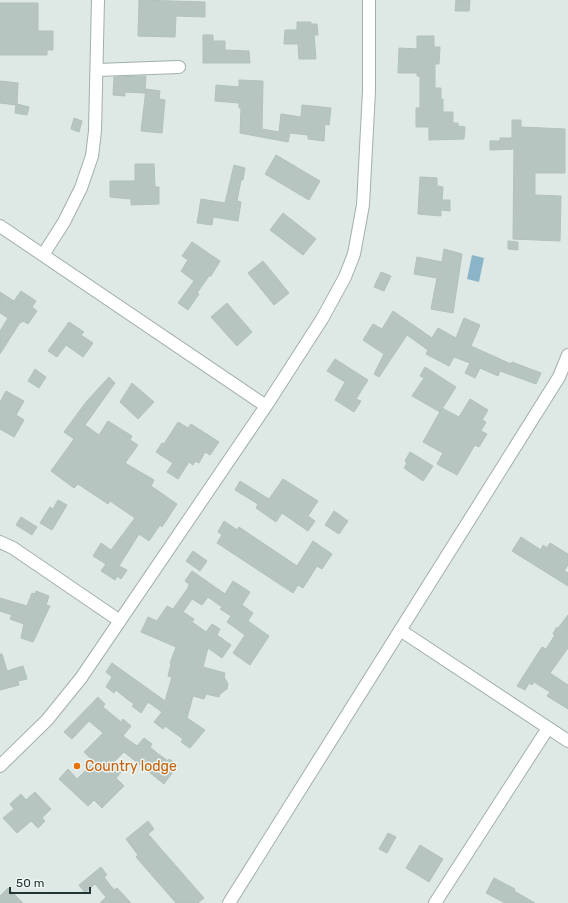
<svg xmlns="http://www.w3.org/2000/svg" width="568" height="903" font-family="Rubik,sans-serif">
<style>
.water{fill:#8ab5c9}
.building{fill:#b7c5c1;stroke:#b1c1bd}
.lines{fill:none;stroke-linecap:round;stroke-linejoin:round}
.minor-casing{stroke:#a2afac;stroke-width:14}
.minor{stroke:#fff;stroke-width:12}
.food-dot{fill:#e8710a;stroke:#eef5f3;stroke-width:1.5}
.labels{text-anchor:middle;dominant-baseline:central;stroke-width:3;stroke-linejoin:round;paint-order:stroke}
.food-label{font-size:14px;fill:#c56008;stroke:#eef5f3;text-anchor:start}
</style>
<rect width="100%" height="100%" fill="#dee8e5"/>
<path class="water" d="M472,255L484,258L479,282L467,279Z"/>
<path class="building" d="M139,0L205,2V17L176,16L175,37L138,36Z
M456,0H470L469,11H455Z
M0,3H38V31H53V50H47V55H0Z
M297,22H311V24H317L318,35H314L316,59H299L298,44H284L285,30H297Z
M203,35H213V41H225V50L249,51L250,63H203Z
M417,36H434V47H440L439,64H435V88H441V99H443V112H453V123H458V126L465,127L464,139L429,140V127H416V108H420V76H417V73H398L399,48L417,49Z
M146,76L145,93L125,92V96L113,95L114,77Z
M239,80L263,81L262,129L279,132L281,114L301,117L302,105L331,108L329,125L325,124L324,141L308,139V135L290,133L288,142L240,133L241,108H239V103L215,101L216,85L239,87Z
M0,81L18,83L17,104L29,107L27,115L15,113L16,105L0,103Z
M146,89L160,91L159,99L165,100L162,133L141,131Z
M74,118L82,121L79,132L71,129Z
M512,120H521V127L565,129V173H535V195L561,196L560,241L513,239L514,149L490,150V141H500V138H512Z
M276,155L320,181L309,200L265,174Z
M135,164H154L155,187H159V204L131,205V199L110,197V181H135Z
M234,165L245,168L243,180H241L237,201L241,202L238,221L213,217L212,225L197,223L201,199L225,203Z
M420,177L437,178V186L443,187L442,200H450V211L441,210V216L418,214Z
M283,213L316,239L303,255L270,230Z
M508,241L518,242V250L508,249Z
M192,242L220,261L211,276H209L197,293L199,294L188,310L178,303L194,281L181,271L188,260L182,256Z
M444,249L462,254L453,313L431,309L437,278L414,274L417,257L442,262Z
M263,261L289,293L274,305L248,273Z
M381,272L391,276L384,291L374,287Z
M21,291L36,301L32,307L37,311L28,324L23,321L19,324L0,354V331L8,318L0,313V292L14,301Z
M227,303L252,332L237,346L211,317Z
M393,311L432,338L438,328L456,338L464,318L480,325L471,346L511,364L512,362L541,373L536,384L500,371L498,376L480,368L475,378L465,373L470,363L454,357L449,366L426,354L428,350L407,335L379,377L374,374L384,354L363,340L373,324L382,329Z
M69,322L84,332L81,335L93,343L83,357L66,345L57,357L48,351Z
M335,359L368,380L356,399L361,401L354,412L335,400L345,382L327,371Z
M425,367L456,387L440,412L412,396L424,378L420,376Z
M35,369L46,377L39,388L28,381Z
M109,377L115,383L85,425L99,435L108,421L132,436L130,440L138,445L125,463L154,480L151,486L177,504L162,527L160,525L149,541L139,534L119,566L127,570L121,579L117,576L115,580L101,571L106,564L93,556L101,543L111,550L135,518L110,501L108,504L78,484L74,488L51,471L74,439L64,432L86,402Z
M132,383L154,402L138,419L120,402Z
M6,391L24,401L16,415L24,420L14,437L0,429V402Z
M470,399L488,410L482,420L486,422L481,431L487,434L479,447L475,445L457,475L437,464L443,453L423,442L442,408L459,417Z
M178,422L188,428L191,424L219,442L210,455L205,452L199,463L195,461L193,465L189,462L178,479L167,472L173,463L156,452L162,443L164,444Z
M410,452L433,466L423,481L404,468L407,463L405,461Z
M283,479L318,501L308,516L315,521L308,531L282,513L276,522L256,508L258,504L235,490L240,481L269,499Z
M58,500L67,505L52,530L40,523L50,507L53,509Z
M334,511L348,521L339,534L325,525Z
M21,517L37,527L32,535L16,525Z
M224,521L237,530L239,527L297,566L313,541L332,554L322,569L317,566L303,588L298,585L293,593L217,543L222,535L218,532Z
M521,537L541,550L543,545L547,548L550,543L568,554V565L564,571L568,573V586L512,551Z
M193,551L207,561L200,571L186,561Z
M192,571L225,594L233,581L250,592L242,605L253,613L248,621L269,636L250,665L233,653L245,635L227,622L231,616L220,609L222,607L208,597L202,605L192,599L183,612L194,619L192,622L206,632L212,624L220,629L217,635L231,645L222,658L208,648L203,667L225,673L224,677L228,684L227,689L220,694L219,697L206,694L204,699L193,696L187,718L205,730L190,748L181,742L183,739L165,726L163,729L154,722L162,712L148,702L141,713L132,706L134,704L127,699L116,690L114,693L106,687L112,677L106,672L112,663L165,701L172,677L168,676L171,664L170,663L176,647L141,632L148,617L157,621L167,606L173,609L188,588L189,584L185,581Z
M36,591L49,596L46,605L50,606L33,642L21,638L24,624L10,619L12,615L0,611V598L27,606L32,593L35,594Z
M568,615V648L550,673L568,685V709L547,696L550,692L534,682L532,685L529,683L525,690L517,686L542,647L546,649L555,635L553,634L556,628L559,627Z
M0,654H2L7,671L23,666L27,679L18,681L19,685L0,690Z
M98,697L105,704L103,707L121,722L123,719L131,726L123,736L137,746L144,738L152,744L150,747L157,753L168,761L169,759L178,765L164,784L124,752L113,763L122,771L116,778L124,786L102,808L94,800L88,806L59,779L68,769L77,779L94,762L84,752L103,733L89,721L72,739L64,732Z
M35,792L51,809L42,818L45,821L38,828L31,821L17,833L3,818L14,809L10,804L21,794L26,800Z
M148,821L154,829L148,834L204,898L198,903H176L136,857L138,855L126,839Z
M388,833L396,837L387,853L379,849Z
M420,845L443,859L429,882L406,868Z
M101,867L107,875L104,877L114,890L117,888L131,903H100L106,897L95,884L85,893L79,885Z
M494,878L515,889L514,891L535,903H505L486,893Z
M8,888L23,903H0V896Z"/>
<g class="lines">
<defs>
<path id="minor" d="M97,70L179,67
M0,226L266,406
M43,255L64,222L81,188L92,156L95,131L98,0
M0,542L13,548L120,621
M400,630L568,741
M0,766L47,720L81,678L266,406L322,319L345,277L354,254L363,205L369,91V0
M229,903L559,377L568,355
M435,903L548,728"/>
</defs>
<use href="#minor" class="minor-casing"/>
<use href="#minor" class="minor"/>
</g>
<circle class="food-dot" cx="77" cy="766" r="4"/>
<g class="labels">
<g class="food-label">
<text x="85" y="766">Country lodge</text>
</g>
</g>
<path d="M10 887v6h80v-6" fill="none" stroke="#213634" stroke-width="2"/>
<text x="16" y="887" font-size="12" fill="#213634" stroke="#eef5f3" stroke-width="3" paint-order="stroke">50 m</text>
</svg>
